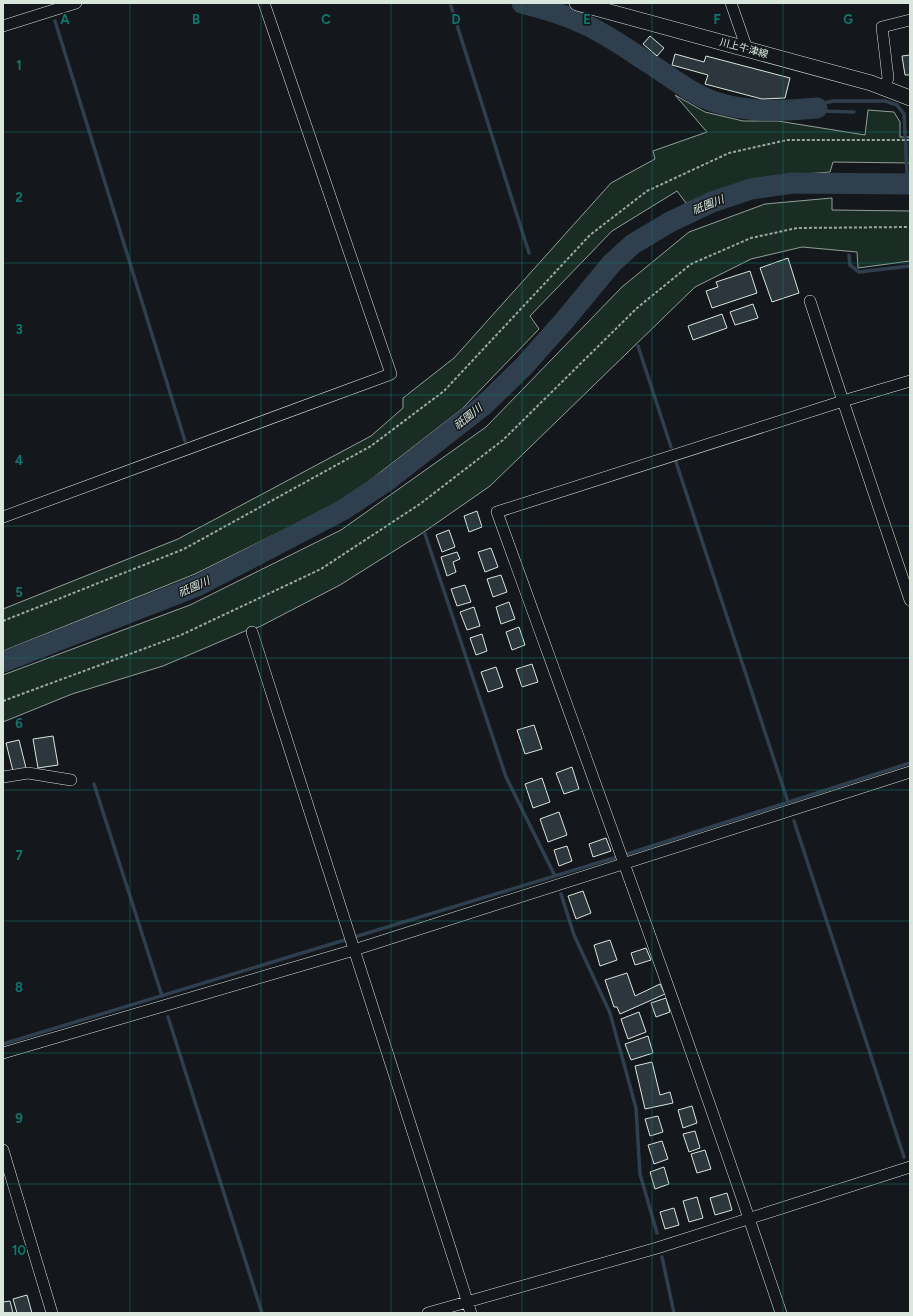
<svg xmlns="http://www.w3.org/2000/svg" width="913" height="1316" font-family="Figtree,'Noto Sans JP',sans-serif">
<style>
.green{fill:#1a2d24;stroke:#939e99}
.lines{fill:none;stroke-linecap:round;stroke-linejoin:round}
.stream{stroke:#2f3f4d;stroke-width:3.5}
.river{stroke:#2f3f4d;stroke-width:21}
.building{fill:#2c363c;stroke:#d8e6dc}
.street-casing{stroke:#d8e6dc;stroke-width:12}
.secondary-casing{stroke:#d8e6dc;stroke-width:16}
.path{stroke:#9da8a2;stroke-width:2;stroke-dasharray:3 2;stroke-linecap:butt}
.street{stroke:#14181c;stroke-width:11}
.secondary{stroke:#14181c;stroke-width:15}
.grid{fill:none;stroke:#0f766e;stroke-width:1;stroke-opacity:0.55}
.labels{text-anchor:middle;dominant-baseline:central;stroke-width:3;stroke-linejoin:round;paint-order:stroke}
.street-label{font-size:10px;fill:#d8e6dc;stroke:#14181c}
.water-label{font-size:11px;font-style:italic;fill:#d8e6dc;stroke:#14181c}
.grid-label{font-size:13px;text-anchor:middle;font-weight:bold;fill:#0f766e;stroke:#14181c;stroke-width:3;stroke-linejoin:round;paint-order:stroke}
</style>
<rect width="100%" height="100%" fill="#14181c"/>
<path class="green" d="M675,95L705,112L743,121H778L865,135L868,110L894,112L900,122V137H910V163L833,162L830,172L766,177L686,203L677,191L612,231L530,316L539,329L462,409L346,499L195,574L3,651V609L178,539L371,436L403,408V398L454,358L611,183L655,159L653,151L707,132Z
M832,198V210L910,211V261L858,268L857,252L802,247L751,259L695,287L490,486L421,534L340,585L259,627L245,631L163,666L72,694L3,722V675L190,605L341,530L486,427L622,287L689,232L765,204Z"/>
<g class="lines">
<path class="stream" d="M451,6L529,253
M55,21L185,441
M854,112L823,111L817,108L823,103L834,101H885L897,105L904,114L907,173L909,184
M849,255L850,265L859,272L910,266
M638,346L671,447
M676,462L788,802
M425,534L506,777L555,876
M94,784L162,996
M794,821L904,1157
M561,894L574,935L610,1013L636,1108L640,1174L657,1233
M168,1017L262,1313
M3,1044L627,854L910,763
M662,1257L674,1313"/>
<path class="river" d="M522,3C542,8 563,14 582,23C607,34 630,51 652,65C672,78 693,95 715,102C748,113 783,111 817,108
M3,662L197,586L343,510L388,480L484,405L524,366L564,321L612,263L633,244L670,222L712,202L751,189L793,183L910,184"/>
</g>
<path class="building" d="M650,36L664,48L657,56L643,44Z
M675,54L704,62L706,56L790,78L785,98L762,99L705,84L708,75L672,65Z
M910,55V75H905L902,56Z
M788,258L799,293L772,302L760,268Z
M750,271L757,293L712,308L706,291L718,287L716,282Z
M753,304L758,318L735,325L730,312Z
M722,314L727,328L693,340L688,326Z
M477,511L482,527L469,532L464,516Z
M449,530L455,547L442,552L436,535Z
M491,548L498,567L485,572L478,552Z
M457,552L460,559L453,562L456,572L447,576L441,557Z
M501,575L507,592L493,597L487,579Z
M465,585L471,602L457,606L451,589Z
M509,602L515,619L501,624L496,607Z
M474,607L480,626L467,630L460,612Z
M519,627L525,645L512,650L506,632Z
M482,634L487,651L476,655L470,638Z
M532,664L538,682L522,687L516,669Z
M496,667L503,687L488,692L481,672Z
M534,725L542,749L525,754L517,730Z
M53,736L58,765L38,768L33,739Z
M19,740L26,768L13,771L6,743Z
M572,767L579,789L564,794L556,773Z
M542,778L550,802L533,808L525,784Z
M559,812L567,835L548,842L540,819Z
M606,838L611,851L593,857L589,844Z
M567,846L572,861L559,866L554,850Z
M583,891L591,913L576,919L568,896Z
M610,940L617,960L600,966L594,945Z
M646,948L651,960L635,965L631,953Z
M627,973L635,996L660,984L665,994L620,1014L617,1007H614L605,980Z
M666,998L670,1012L656,1017L651,1003Z
M639,1012L646,1032L628,1039L621,1019Z
M648,1036L653,1053L631,1060L625,1044Z
M652,1062L660,1095L670,1092L673,1103L645,1109L635,1066Z
M692,1106L697,1123L683,1128L678,1110Z
M658,1116L663,1132L650,1136L645,1119Z
M695,1131L700,1148L689,1152L683,1134Z
M662,1141L668,1159L654,1164L648,1145Z
M705,1150L711,1169L697,1173L691,1154Z
M664,1167L669,1184L655,1189L650,1172Z
M727,1193L732,1210L715,1215L710,1198Z
M697,1197L703,1218L689,1222L683,1201Z
M674,1208L679,1225L665,1229L660,1212Z
M27,1295L32,1313H17L13,1299Z
M10,1301L13,1313H3V1302Z"/>
<g class="lines">
<defs>
<path id="street" d="M731,3L747,49
M3,26L76,3
M885,88L888,78L882,27L910,20
M910,381L843,401L910,600
M3,517L391,374L264,3
M252,632L471,1313
M3,777L28,773L71,780
M3,1053L354,950L910,772
M3,1150L52,1313
M428,1313L657,1248L910,1167
M781,1313C691,1044 593,778 497,512L843,401L810,301"/>
<path id="secondary" d="M577,3L871,83L910,98"/>
</defs>
<use href="#street" class="street-casing"/>
<use href="#secondary" class="secondary-casing"/>
<path class="path" d="M3,621L184,549L371,446L444,391L590,235L647,191L729,153L787,140H910
M3,701L181,635L321,569L420,504L503,440L637,308L691,264L751,238L797,228L910,227"/>
<use href="#street" class="street"/>
<use href="#secondary" class="secondary"/>
</g>
<path class="grid" d="M130,3V1313M261,3V1313M391,3V1313M522,3V1313M652,3V1313M783,3V1313M3,132H910M3,263H910M3,395H910M3,526H910M3,658H910M3,790H910M3,921H910M3,1053H910M3,1184H910"/>
<g class="labels">
<g class="street-label">
<text transform="translate(744 48) rotate(15)">川上牛津線</text>
</g>
<g class="water-label">
<text transform="translate(708 205) rotate(-22)">祇園川</text>
<text transform="translate(468 417) rotate(-39)">祇園川</text>
<text transform="translate(194 587) rotate(-24)">祇園川</text>
</g>
</g>
<g class="grid-label">
<text x="65" y="24">A</text>
<text x="196" y="24">B</text>
<text x="326" y="24">C</text>
<text x="456" y="24">D</text>
<text x="587" y="24">E</text>
<text x="717" y="24">F</text>
<text x="848" y="24">G</text>
<text x="19" y="70">1</text>
<text x="19" y="202">2</text>
<text x="19" y="334">3</text>
<text x="19" y="465">4</text>
<text x="19" y="597">5</text>
<text x="19" y="728">6</text>
<text x="19" y="860">7</text>
<text x="19" y="992">8</text>
<text x="19" y="1123">9</text>
<text x="19" y="1255">10</text>
</g>
<rect width="913" height="1316" fill="none" stroke="#d8e6dc" stroke-width="8"/>
</svg>
